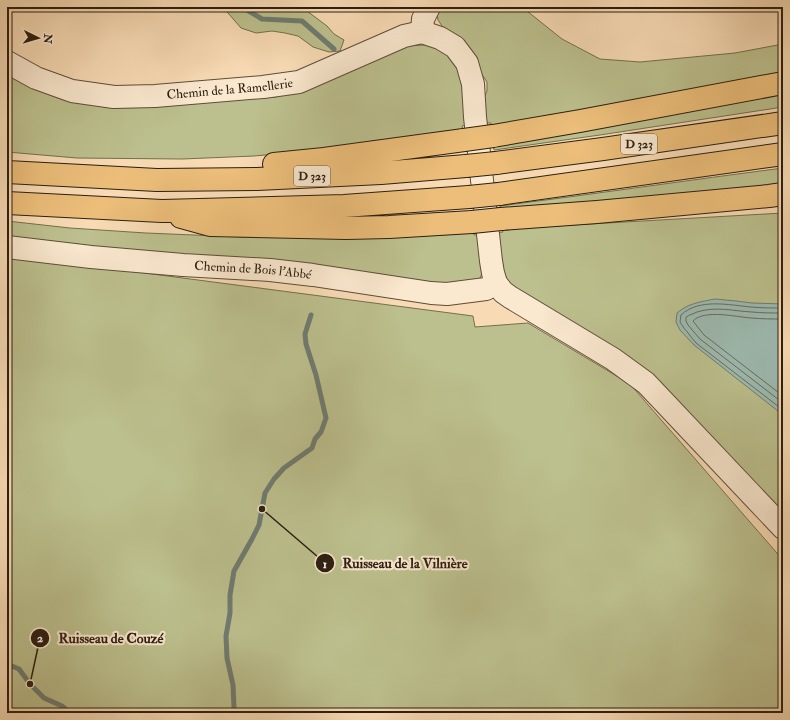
<svg xmlns="http://www.w3.org/2000/svg" width="790" height="720" font-family="'IM FELL Double Pica',serif">
<style>
.green{fill:#bcc08e;stroke:#746f4f}
.water{fill:#9dbbb1;stroke:#6f7c71}
.lines{fill:none;stroke-linecap:round;stroke-linejoin:round}
.shore{stroke:#646c60;stroke-width:1}
.stream{stroke:#6f7c71;stroke-width:5}
.minor-casing{stroke:#5e4d39;stroke-width:24}
.highway-casing{stroke:#2b1e10;stroke-width:24}
.minor{stroke:#fae8cf;stroke-width:22}
.highway{stroke:#ecbe7a;stroke-width:22}
.highway-bridge-casing{stroke:#2b1e10;stroke-width:24;stroke-linecap:butt}
.highway-bridge{stroke:#ecbe7a;stroke-width:22}
.labels{text-anchor:middle;dominant-baseline:central;stroke-width:4;stroke-linejoin:round;paint-order:stroke}
.shield{fill:#fae8cf;stroke:#695b49;stroke-width:1}
.shield-label{font-size:12px;font-weight:bold;fill:#2b1e10}
.street-label{font-size:13px;fill:#2b1e10;stroke:#fae8cf}
.leader{fill:none;stroke:#2b1e10;stroke-width:1.5}
.callout-dot{fill:#2b1e10;stroke:#fae8cf;stroke-width:1.5}
.mark-label{font-size:12px;text-anchor:middle;font-weight:bold;fill:#fff}
.callout-label{font-size:14px;text-anchor:middle;font-weight:bold;fill:#2b1e10;stroke:#fae8cf;stroke-width:4;stroke-linejoin:round;paint-order:stroke}
</style>
<rect width="100%" height="100%" fill="#f8dbb5"/>
<filter id="stains"><feTurbulence type="fractalNoise" baseFrequency=".005" numOctaves="4"/><feColorMatrix values="0 0 0 0 .2 0 0 0 0 .09 0 0 0 0 .02 0 0 0 .5 -.17"/></filter>
<radialGradient id="worn" r=".72"><stop offset=".6" stop-color="#630" stop-opacity="0"/><stop offset="1" stop-color="#630" stop-opacity=".3"/></radialGradient>
<path class="green" d="M221,7H306L307,11L327,26L334,34L344,40L340,51L329,52L313,47L298,36L285,33L272,31L256,33L241,28L228,13Z
M438,7H522L562,39L600,59L640,62L735,53L783,44V74L492,126L491,123H482L483,100L487,91V82L477,67L444,29L438,20L437,12Z
M425,45L441,49L451,56L463,76L466,125L462,126L463,130L321,150L254,156L182,159L77,158L7,152V68L37,85L223,100L276,97L319,83L405,46Z
M783,91V107L600,135L494,150L493,142Z
M783,168V187L501,214L500,206C595,194 689,180 783,168Z
M783,213V515L658,384L519,293L506,280L497,261L494,233L503,232L502,229Z
M7,221L70,228L146,233L242,237L353,238L473,232L474,235L481,234L483,271L480,278L473,283L442,287L7,241Z
M7,255L473,316L475,327L528,323L630,384L783,560V713H7Z"/>
<path class="water" d="M715,299L736,301L752,303L783,304V415L694,345L680,330L676,322L677,313C689,303 700,302 715,299Z"/>
<g class="lines">
<path class="shore" d="M783,308C773,308 762,308 751,307C729,305 699,298 681,315L680,322L684,328L696,343L783,410
M783,313C773,313 762,313 752,312C733,311 716,306 697,312C693,314 689,315 686,317V321L688,325L700,339L783,403
M783,319C773,319 762,319 751,318C737,317 704,309 693,321L704,335L783,396"/>
<path class="stream" d="M242,7L262,19L302,21L334,49
M7,664L19,669L30,684L44,698L62,706L70,713
M234,713V708L233,685L227,658L226,636L230,613V595L234,571L252,539L259,525L265,493L274,479L284,468L312,448L315,439L321,432L326,418L316,375L306,344L305,334L311,315"/>
<defs>
<g id="minor">
<path d="M422,32L440,38L455,47L467,63L473,84L475,117L491,261L493,273L496,283L503,292L510,297L613,359L646,383L783,528"/>
<path d="M422,32L423,19L429,7"/>
<path id="s1" d="M7,62L36,78L72,91L114,97L155,96L263,87L299,82L404,36L422,32"/>
<path id="s2" d="M7,247L91,257L183,265L270,270L313,275L431,293L447,294L486,289L496,283"/>
</g>
<path id="highway" d="M493,136L580,121L783,83
M496,163L603,149L783,123
M274,164L324,159L464,140
M7,172L157,180L257,179L381,173L466,166
M499,194L783,154
M7,203L162,211L344,206L469,197
M181,217L210,225L346,228L389,227L472,222
M501,219L597,212L769,196L783,194"/>
</defs>
<use href="#minor" class="minor-casing"/>
<use href="#highway" class="highway-casing"/>
<use href="#minor" class="minor"/>
<use href="#highway" class="highway"/>
<defs>
<path id="highway-bridge" d="M464,140L493,136
M466,166L496,163
M469,197L499,194
M472,222L501,219"/>
</defs>
<use href="#highway-bridge" class="highway-bridge-casing"/>
<use href="#highway-bridge" class="highway-bridge"/>
</g>
<g class="labels">
<g class="shield">
<rect x="621" y="134" width="36" height="20" rx="3"/>
<rect x="294" y="166" width="36" height="20" rx="3"/>
</g>
<g class="shield-label">
<text x="639" y="144">D 323</text>
<text x="312" y="176">D 323</text>
</g>
<g class="street-label">
<text stroke="none"><textPath href="#s1" startOffset="230">Chemin de la Ramellerie</textPath></text>
<text stroke="none"><textPath href="#s2" startOffset="247">Chemin de Bois l'Abbé</textPath></text>
</g>
</g>
<path class="leader" d="M262 509L325 563M30 684L40 638"/>
<g class="callout-dot">
<circle cx="262" cy="509" r="4"/>
<circle cx="30" cy="684" r="4"/>
<circle cx="325" cy="563" r="10"/>
<circle cx="40" cy="638" r="10"/>
</g>
<g class="mark-label">
<text x="325" y="568">1</text>
<text x="40" y="642">2</text>
</g>
<g class="callout-label">
<text x="405" y="568">Ruisseau de la Vilnière</text>
<text x="111" y="643">Ruisseau de Couzé</text>
</g>
<rect width="790" height="720" fill="none" stroke="#f8dbb5" stroke-width="24"/>
<rect x="8" y="8" width="774" height="704" fill="none" stroke="#2b1e10" stroke-width="2"/>
<rect x="12" y="12" width="766" height="696" fill="none" stroke="#2b1e10"/>
<g transform="translate(38 38) rotate(95)" stroke="#fae8cf" stroke-width="3" paint-order="stroke">
<path d="M0-3L7 15L0 10L-7 15Z" fill="#2b1e10"/>
<text y="-6" font-size="11" font-weight="bold" text-anchor="middle" fill="#2b1e10">N</text>
</g>
<rect width="100%" height="100%" filter="url(#stains)"/>
<rect width="100%" height="100%" fill="url(#worn)"/>
</svg>
